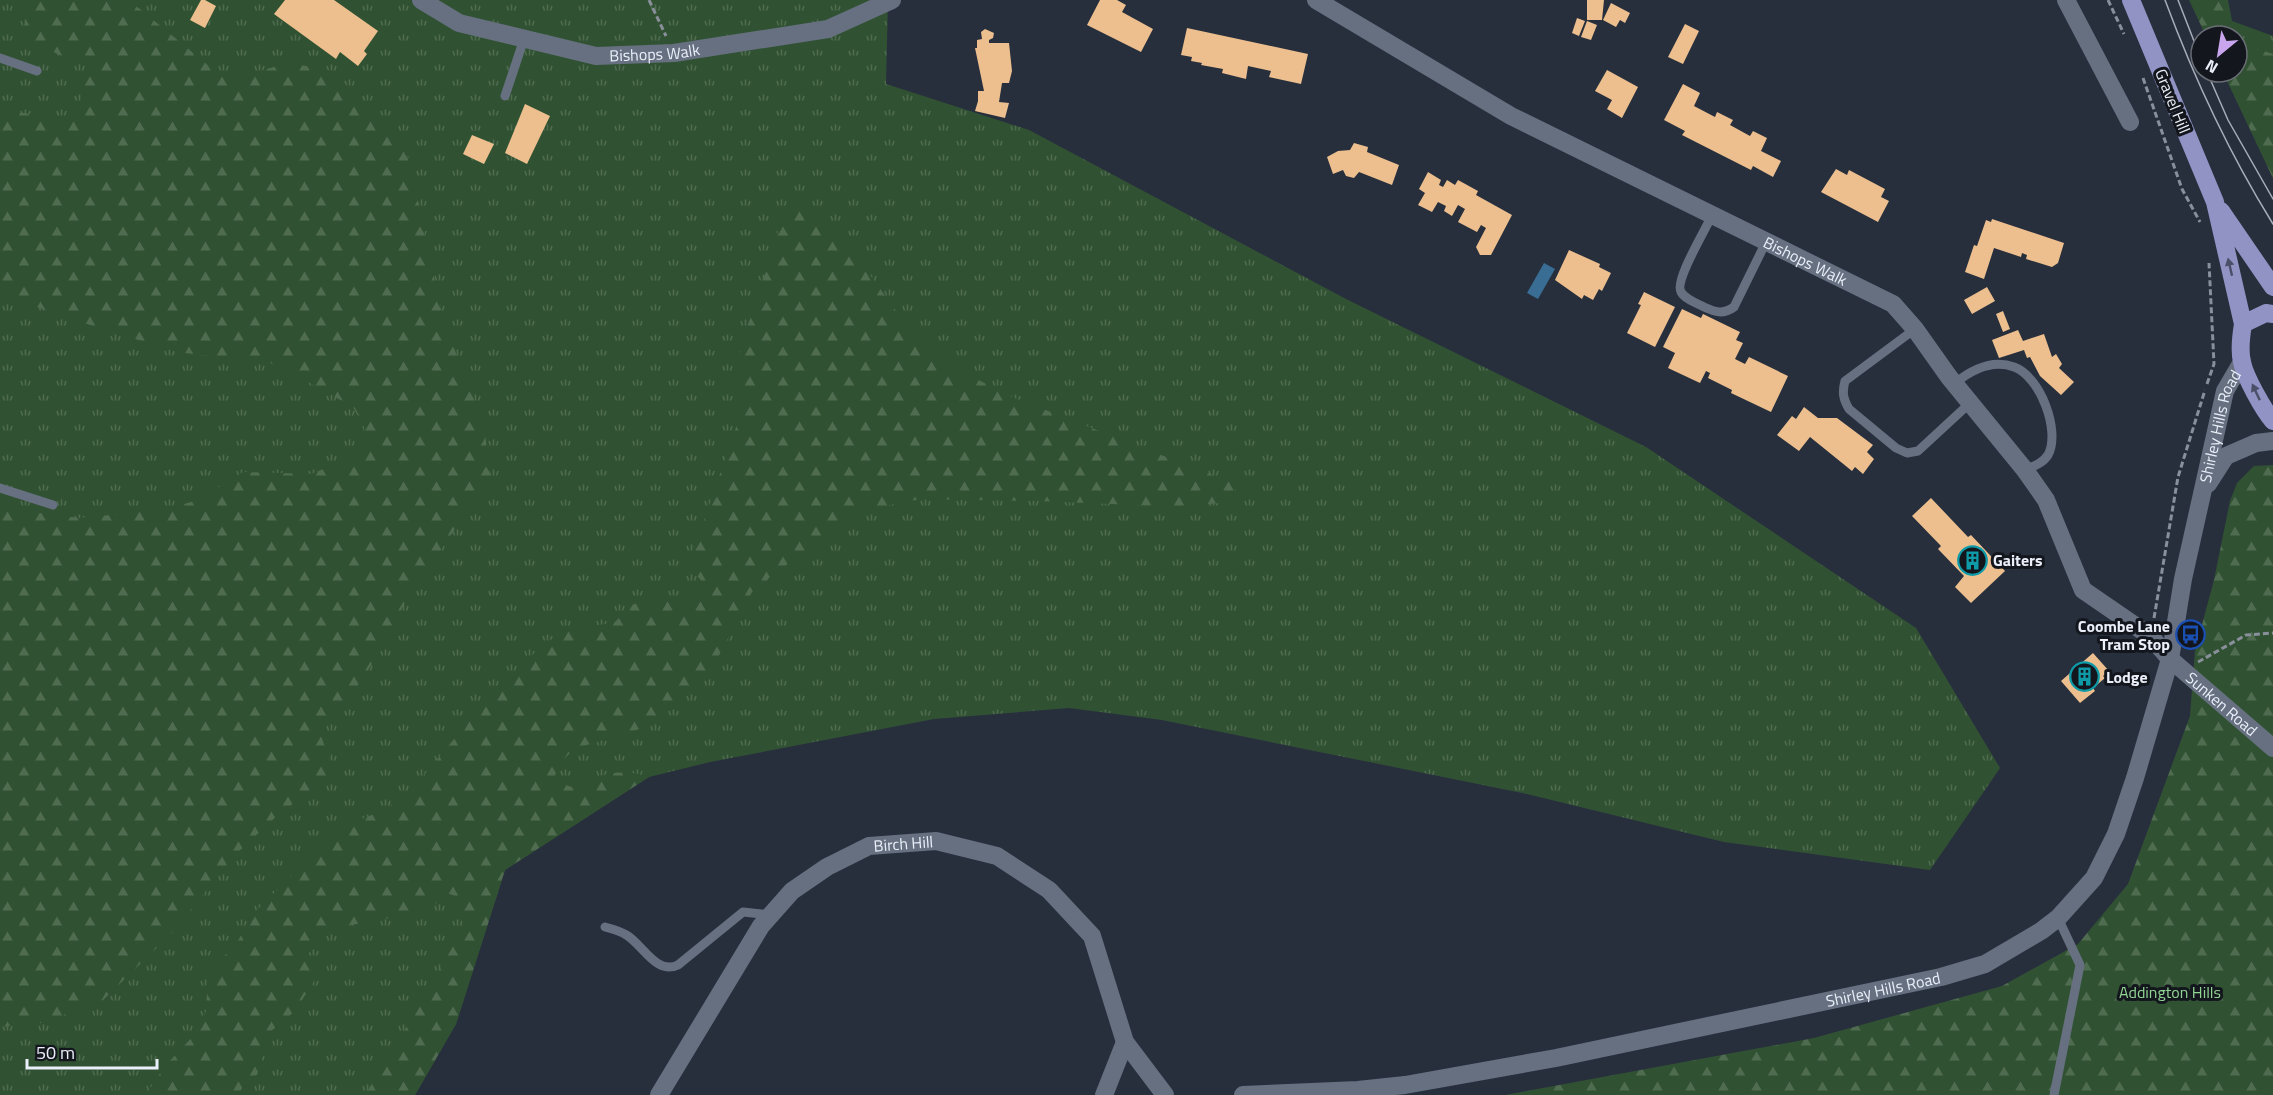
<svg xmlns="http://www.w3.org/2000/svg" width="2273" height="1095" font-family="'Titillium Web',sans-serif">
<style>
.grass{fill:url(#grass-tufts)}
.forest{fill:url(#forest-firs)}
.water{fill:#396d94}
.building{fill:#edbf8e}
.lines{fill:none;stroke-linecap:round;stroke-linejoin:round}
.path{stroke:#898f9b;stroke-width:3;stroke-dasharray:6 3;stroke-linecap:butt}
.lane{stroke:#667080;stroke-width:9}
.street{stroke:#667080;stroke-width:18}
.secondary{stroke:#667080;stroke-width:18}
.primary{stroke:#9093c4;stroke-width:18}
.tram{stroke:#a7adb9;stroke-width:1.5}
.oneway{fill:#4b4f68}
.labels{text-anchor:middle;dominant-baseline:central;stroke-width:6;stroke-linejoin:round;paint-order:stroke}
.street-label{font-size:16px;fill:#eaeff9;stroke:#13171d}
.poi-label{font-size:16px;font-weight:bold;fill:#eaeff9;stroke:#13171d;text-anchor:start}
.park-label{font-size:16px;fill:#92d493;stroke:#13171d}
</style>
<defs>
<pattern id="grass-tufts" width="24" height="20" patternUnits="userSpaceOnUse" patternTransform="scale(1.5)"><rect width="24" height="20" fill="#315232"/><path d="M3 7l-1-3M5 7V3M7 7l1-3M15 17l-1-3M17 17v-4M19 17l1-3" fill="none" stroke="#4f6b50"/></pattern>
<pattern id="forest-firs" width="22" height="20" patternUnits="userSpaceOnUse" patternTransform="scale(1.5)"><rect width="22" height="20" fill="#315232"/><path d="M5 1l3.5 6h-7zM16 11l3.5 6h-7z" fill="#4f6b50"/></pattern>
</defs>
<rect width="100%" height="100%" fill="#272f3d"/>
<path class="grass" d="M0,0H888L886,84L1029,130L1346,299L1646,447L1916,628L2000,768L1930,870L1724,842L1527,794L1162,720L1069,708L934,719L710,762L649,777L505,870L456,1024L415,1095H0Z
M2232,21L2273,36V178L2223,72H2237V36H2219Z"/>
<path class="forest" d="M37,0H126L140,9L226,80L289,63L333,71L406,149L444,323L484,424L490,477L403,606L385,644L359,684L320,733L335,775L281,812L234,856L172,933L102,1001L41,1023L0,1027V508L79,518L163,510L198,500L243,472L311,474L361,454L365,442L364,427L353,407L276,364L177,352L55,314L0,292V105L14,111L58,120L81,106L86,66L18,37Z
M2189,0H2228L2232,21L2219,36H2206Z
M2237,48L2261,50L2273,54V178L2223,72H2237Z
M789,206L805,211L852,250L912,333L949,365L1012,397L1238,485L1228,502L1183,507L1039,501L921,499L853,512L828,539L780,569L752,592L714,665L649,726L574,749L563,760L555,775L559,783L572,787C599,775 619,767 649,777L505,870L456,1024L415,1095H365L435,980L462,926L463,909L459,897L446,893L428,911L329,929L316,938L308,955L321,970L295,1011L270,1032L257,1075L247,1080L238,1095H146L164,1067L199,1030L206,1011L208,975L239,939L251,916L340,828L386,809L413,788L498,687L545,643L566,631L615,622L632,605L653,596L691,597L700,593L703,583L695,573L693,552L740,416L741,347L777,237L779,220Z
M2273,465V1095H1505L1814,1038L2002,986L2078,944L2128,884L2190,716L2195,651L2214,580L2230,501L2237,483L2254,466Z"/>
<path class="water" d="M1544,263L1555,269L1538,299L1527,293Z"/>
<path class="building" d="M201,0H205L216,6L205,28L190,20Z
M285,0H334L378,31L364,51L367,54L358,66L340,52L336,59L274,14Z
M1100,0H1117L1126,5L1122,12L1153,29L1141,52L1087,25Z
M1587,0H1604L1602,20H1587Z
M1611,3L1630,13L1625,23L1620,20L1616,27L1603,20Z
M1577,18L1585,21L1579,36L1572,33Z
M1587,21L1597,25L1591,40L1581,37Z
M1685,24L1699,31L1683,64L1668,57Z
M1187,28L1308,54L1301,84L1269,77L1271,71L1248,66L1246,79L1222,73L1223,69L1201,65L1202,63L1191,61L1192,57L1181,55Z
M985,29L994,33L993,38L989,40V43H1009L1012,71L1009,83H1002L999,102L1009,103L1005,118L975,111L978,101V91H984L975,48H977V40L982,39L981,32Z
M1607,70L1638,87L1622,118L1607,109L1612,100L1595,91Z
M1683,84L1700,93L1694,106L1715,117L1717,112L1733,120L1730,125L1750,136L1753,131L1767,138L1761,151L1781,161L1773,177L1753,166L1751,170L1682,135L1685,131L1664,120Z
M525,104L550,116L527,164L505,153Z
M472,135L494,144L484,164L463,154Z
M1354,143L1368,147L1367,152L1399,165L1392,185L1359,172L1354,178L1346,176L1343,170L1333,174L1327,157L1338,151L1350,150Z
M1836,169L1847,175L1849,170L1885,189L1881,197L1889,201L1878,222L1821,192Z
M1428,172L1441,180L1439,185L1443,187L1447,180L1455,185L1458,180L1478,191L1476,195L1512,215L1491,255H1480L1476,247L1486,228L1481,225L1477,232L1458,222L1465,209L1458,205L1452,216L1444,211L1446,206L1438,202L1432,212L1418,205L1425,193L1419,189Z
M1992,219L2064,243L2058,263L2052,267L2026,259L2027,255L2022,253L2021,257L1994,248L1984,279L1965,272L1974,245L1977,246L1986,220L1991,222Z
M1569,250L1600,264L1599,267L1611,273L1602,291L1599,289L1593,300L1584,295L1582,299L1555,280Z
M1987,287L1995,301L1972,314L1964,300Z
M1644,292L1675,307L1655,347L1627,333L1641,305L1638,304Z
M1682,309L1701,318L1703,314L1740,332L1736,340L1743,343L1735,359L1745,364L1749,357L1788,376L1771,412L1731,393L1732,390L1708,378L1710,373L1706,371L1700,383L1668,368L1675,353L1663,347Z
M2003,311L2010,329L2003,332L1996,314Z
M2018,330L2023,341L2044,334L2052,357L2056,354L2062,364L2059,368L2074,382L2061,395L2040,376L2030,357L2027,358L2024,350L1999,358L1992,340Z
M1804,407L1818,418H1837L1873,445L1867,452L1874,459L1863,474L1855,467L1852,471L1810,437L1799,451L1777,435L1792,416L1796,419Z
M1931,498L1968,537L1971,535L2005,571L1971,603L1955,587L1964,576L1938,549L1941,546L1912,516Z
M2093,653L2109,671L2103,676L2105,678L2093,688L2095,691L2080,703L2061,681Z"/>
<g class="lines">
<path class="path" d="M649,0L666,36
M2108,0L2124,34
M2143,78L2182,189L2200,222
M2207,384L2214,364L2209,263
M2154,618L2178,477L2205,390
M2198,662L2246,635L2273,633"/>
<path class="lane" d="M0,58L37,71
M505,96L524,39
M1712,215C1706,229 1674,281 1681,292C1685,299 1696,303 1704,307C1715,312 1723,315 1734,307L1766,242
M1915,329L1845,381C1842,392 1843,399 1849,409L1896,448L1907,453L1918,451L1970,403
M1954,384C1971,370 1992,359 2014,367C2040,376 2061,431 2048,455C2043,463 2034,466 2025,470
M0,488L53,505
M605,927C613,929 621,931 628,936C644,947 657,975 678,965L743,912L770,915
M2054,1095L2080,965L2058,918"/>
<g class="street">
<path id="s1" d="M421,0L459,23L596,56L674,53L828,29L892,0"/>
<path id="s2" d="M1316,0L1511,116L1893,304L1915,329L1949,377L2025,470L2046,500L2083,590L2150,636L2170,659L2273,748"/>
<path d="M2066,0L2130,122"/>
<path id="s3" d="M659,1095L761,926L792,891L827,867L869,846L936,841L997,856L1049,890L1092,936L1125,1042L1165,1095"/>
<path d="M1104,1095L1125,1042"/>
</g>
<g class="secondary">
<path d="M2208,484L2226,456L2256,443L2273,441"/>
<path id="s4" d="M1243,1095L1358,1090L1405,1085L1556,1058L1941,977L1985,964L2041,931L2058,918L2094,878L2116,834L2135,778L2170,659L2183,579L2225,391L2242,362"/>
</g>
<path class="primary" d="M2131,0L2215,202L2243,324C2241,336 2239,350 2242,362C2245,377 2263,409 2273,421
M2221,211L2273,287
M2243,324L2266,313L2273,314"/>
<path class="tram" d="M2165,0C2194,78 2229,153 2273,224
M2178,0L2201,59
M2207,72L2228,120L2273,199"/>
</g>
<defs><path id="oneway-solid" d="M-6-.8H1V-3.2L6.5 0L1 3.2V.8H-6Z" transform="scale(1.5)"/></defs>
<g class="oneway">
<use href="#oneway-solid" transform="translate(2230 267) rotate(-103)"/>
<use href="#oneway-solid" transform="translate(2256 392) rotate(-115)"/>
</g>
<defs>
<symbol id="building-ring" viewBox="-11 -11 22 22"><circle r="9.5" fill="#13171d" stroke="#0f9aa8" stroke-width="1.5"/><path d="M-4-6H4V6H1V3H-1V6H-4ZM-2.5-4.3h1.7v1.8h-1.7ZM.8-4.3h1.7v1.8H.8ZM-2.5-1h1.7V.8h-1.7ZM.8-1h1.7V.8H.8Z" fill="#0f9aa8"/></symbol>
<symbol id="bus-ring" viewBox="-11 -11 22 22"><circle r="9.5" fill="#13171d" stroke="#1a4fb4" stroke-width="1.5"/><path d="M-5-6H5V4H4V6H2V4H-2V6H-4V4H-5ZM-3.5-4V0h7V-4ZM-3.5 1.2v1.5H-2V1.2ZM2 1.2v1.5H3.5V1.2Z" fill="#1a4fb4"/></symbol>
</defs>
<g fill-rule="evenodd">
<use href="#building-ring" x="1956" y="544" width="33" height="33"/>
<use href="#bus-ring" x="2174" y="618" width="33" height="33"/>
<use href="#building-ring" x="2068" y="660" width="33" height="33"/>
</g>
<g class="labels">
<g class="street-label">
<text stroke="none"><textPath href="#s1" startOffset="244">Bishops Walk</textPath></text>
<text transform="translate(2173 101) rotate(68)">Gravel Hill</text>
<text stroke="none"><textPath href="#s2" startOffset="555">Bishops Walk</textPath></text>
<text stroke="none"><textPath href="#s4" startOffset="1366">Shirley Hills Road</textPath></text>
<text stroke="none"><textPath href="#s2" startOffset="1179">Sunken Road</textPath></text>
<text stroke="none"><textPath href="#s3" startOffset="368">Birch Hill</textPath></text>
<text stroke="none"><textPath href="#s4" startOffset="650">Shirley Hills Road</textPath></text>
</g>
<g class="poi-label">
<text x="1993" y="560">Gaiters</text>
<text x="2170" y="626" text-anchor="end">Coombe Lane<tspan x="2170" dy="18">Tram Stop</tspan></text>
<text x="2106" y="677">Lodge</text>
</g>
<g class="park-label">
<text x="2170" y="992">Addington Hills</text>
</g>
</g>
<g transform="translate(2219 54) rotate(210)"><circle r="28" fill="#13171d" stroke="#696d75" stroke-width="1.5"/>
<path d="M0-4.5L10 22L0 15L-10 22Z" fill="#c9a5ee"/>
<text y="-9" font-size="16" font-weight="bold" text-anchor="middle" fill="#eaeff9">N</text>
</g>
<path d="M27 1059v9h130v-9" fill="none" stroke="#eaeff9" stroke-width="3"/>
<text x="36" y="1059" font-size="18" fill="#eaeff9" stroke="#13171d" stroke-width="4.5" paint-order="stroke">50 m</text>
</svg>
